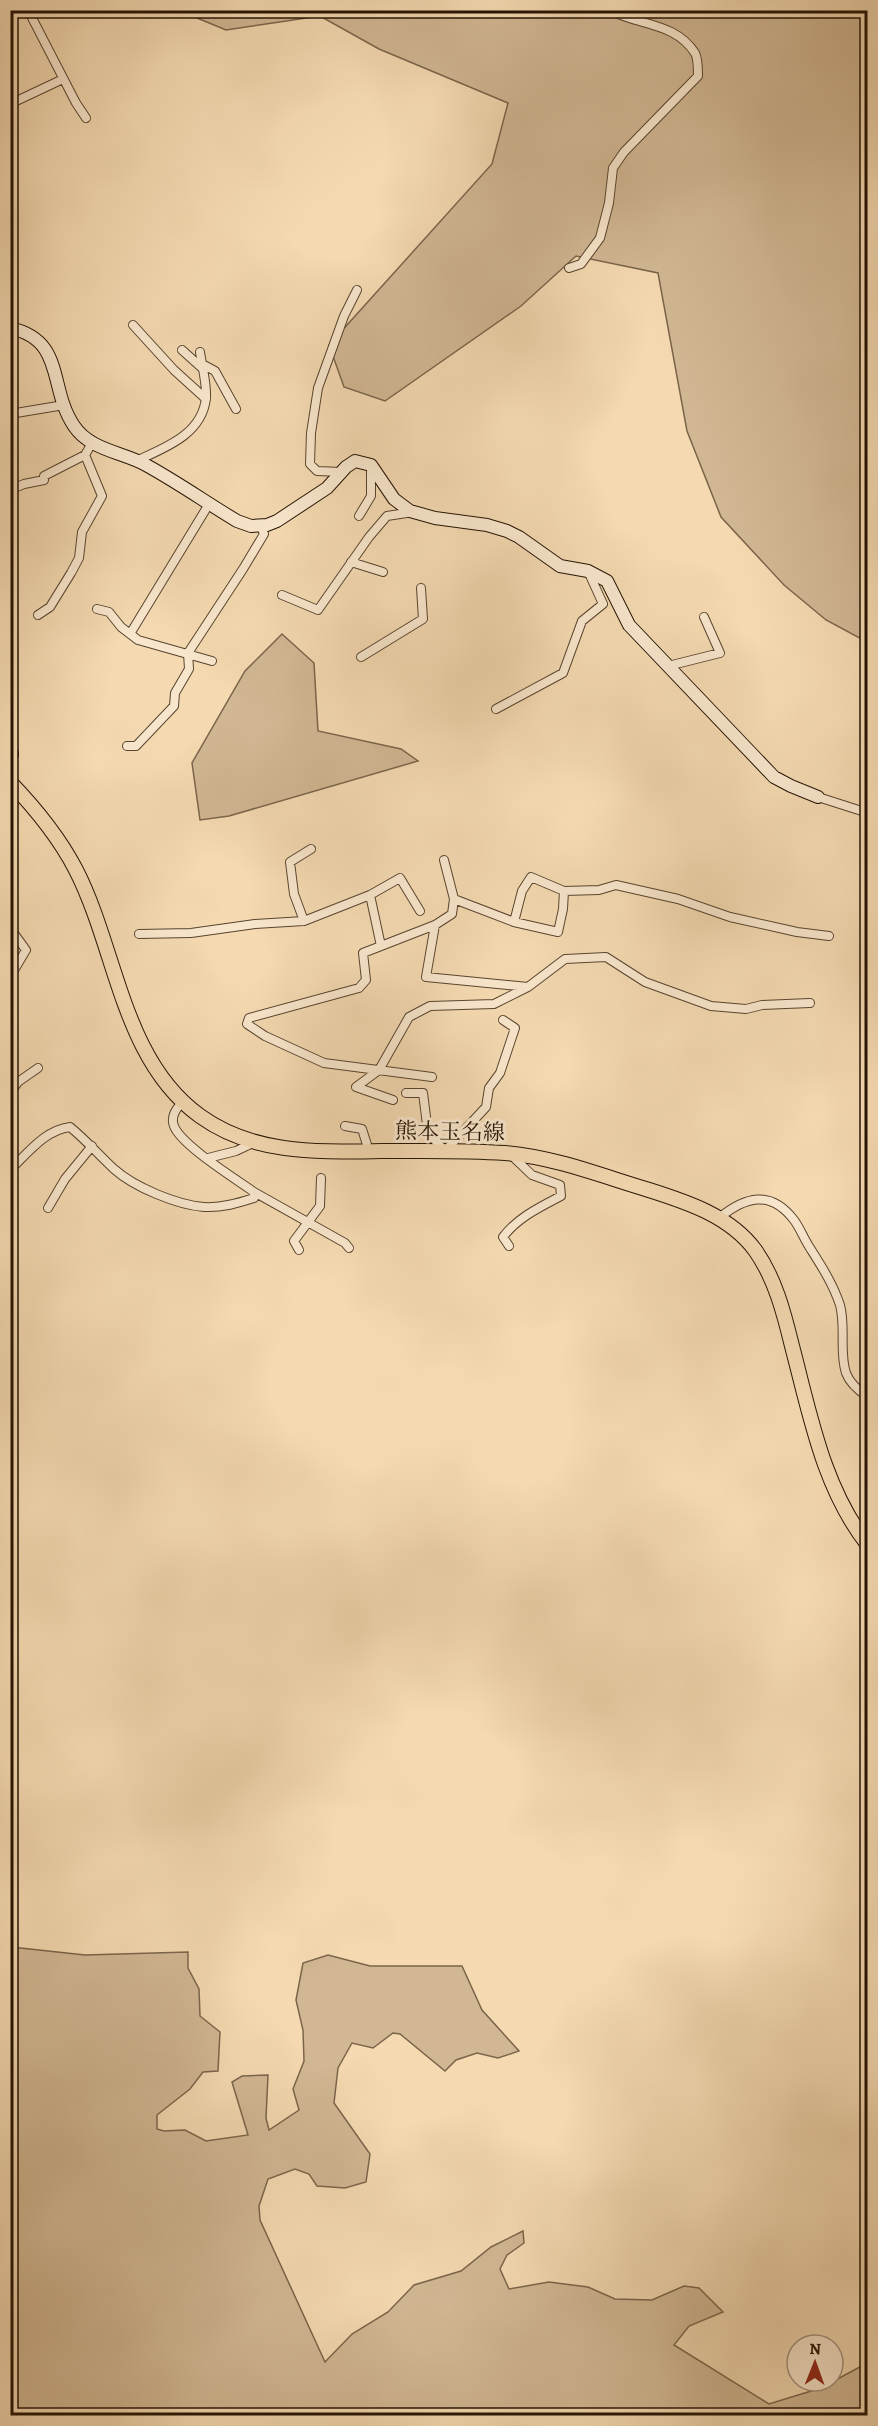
<svg xmlns="http://www.w3.org/2000/svg" width="878" height="2426" font-family="Alegreya,'Noto Serif JP',serif">
<style>
.green{fill:#d1b793;stroke:#7a654b;stroke-width:1.5}
.lines{fill:none;stroke-linecap:round;stroke-linejoin:round}
.street-casing{stroke:#58442e;stroke-width:10}
.secondary-casing{stroke:#241303;stroke-width:14}
.primary-casing{stroke:#241303;stroke-width:16}
.street{stroke:#f8e6cc;stroke-width:8}
.secondary{stroke:#f8e6cc;stroke-width:12}
.primary{stroke:#f4d9b1;stroke-width:14}
.labels{text-anchor:middle;dominant-baseline:central;stroke-width:6;stroke-linejoin:round;paint-order:stroke}
.street-label{font-size:22px;fill:#241303;stroke:#f8e6cc}
</style>
<rect width="100%" height="100%" fill="#f4d9b1"/>
<filter id="stains"><feTurbulence type="fractalNoise" baseFrequency=".00333" numOctaves="4"/><feColorMatrix values="0 0 0 0 .2 0 0 0 0 .09 0 0 0 0 .02 0 0 0 .5 -.17"/></filter>
<radialGradient id="worn" r=".72"><stop offset=".6" stop-color="#630" stop-opacity="0"/><stop offset="1" stop-color="#630" stop-opacity=".3"/></radialGradient>
<path class="green" d="M180,11H867V642L826,620L784,585L721,517L687,431L658,273L576,256L521,306L385,401L344,387L329,345L492,164L508,103L379,49L320,16L226,30Z
M282,634L314,663L318,731L401,749L418,761L229,816L200,820L192,763L245,671Z
M11,1947L85,1955L188,1952V1968L199,1989L200,2016L220,2032L218,2071L203,2072L190,2089L157,2115V2129L164,2131L185,2130L206,2141L248,2135L232,2082L242,2076L268,2075L266,2118L269,2130L299,2110L293,2089L304,2061L303,2030L296,2000L303,1963L328,1955L370,1966H462L482,2010L519,2051L498,2058L477,2053L456,2060L445,2071L400,2034L393,2033L373,2048L352,2043L338,2068L334,2103L370,2154L366,2182L345,2188L317,2186L309,2174L295,2169L268,2179L259,2206L260,2220L325,2362L352,2334L388,2312L414,2285L461,2271L491,2247L523,2231L524,2243L507,2255L500,2269L509,2289L549,2282L588,2287L615,2299L652,2300L684,2286L699,2288L723,2312L689,2326L674,2345L769,2404L821,2388L867,2363V2415H11Z"/>
<g class="lines">
<defs>
<path id="street" d="M28,10L76,103L86,118
M10,104L63,79
M569,268L581,264L600,238L609,203L613,168L624,152L698,76C698,69 698,58 695,53C675,22 639,26 610,10
M133,325L174,370L206,399
M182,350L202,368
M202,364L215,371L236,409
M10,414L64,405
M136,461C164,448 202,435 206,398C207,384 202,366 200,352
M341,472L317,471L310,464L311,433L318,388L344,316L357,290
M10,490L24,484L44,480V476L85,455
M359,516L371,496V465
M351,562L383,572
M282,595L318,610L369,537L387,516L413,512
M97,609L109,612L121,627L138,640L212,661
M38,615L50,607L71,573L79,558L82,532L102,496L85,455L92,443
M130,634L209,504
M361,657L423,619L421,588
M668,666L720,653L704,617
M496,709L563,673L582,621L603,604L588,571
M127,746H136L174,706L175,693L189,669L188,653L243,569L264,534L261,526
M818,797L868,813
M564,891L599,890L616,885L678,899L730,917L797,932L829,936
M370,895L381,946L363,953L366,980L359,988L249,1018L247,1024L265,1036L324,1063L432,1077
M454,899L514,922L522,891L531,877L564,891L563,909L558,932L514,922
M304,921L294,894L290,862L311,849
M435,925L452,914L454,899L444,860
M10,928L26,950L10,977
M139,934L191,933L255,924L304,921L370,895L400,878L420,911
M381,946L435,925L426,977L528,987L565,959L606,957L645,982L711,1006L746,1009L762,1005L810,1003
M10,1093L18,1082L38,1068
M406,1093H423L428,1133L445,1151L486,1107L489,1088L500,1073L515,1028L503,1020
M393,1100L356,1087L379,1070L409,1017L430,1006L494,1004L528,987
M345,1126L362,1129L369,1151
M509,1153L532,1175L560,1185L561,1196C540,1207 517,1218 503,1237L509,1246
M208,1158L236,1151L255,1142
M10,1170C28,1153 45,1130 70,1127C86,1140 99,1155 114,1169C134,1187 177,1205 204,1207C222,1208 238,1203 254,1198V1192C236,1179 181,1145 174,1126C170,1116 177,1108 183,1101
M254,1192L345,1243L349,1248
M48,1208L65,1179L92,1146
M719,1218C745,1197 770,1189 794,1220C800,1228 804,1239 810,1248C822,1267 833,1284 840,1305C846,1327 839,1352 846,1373C850,1384 859,1391 868,1397
M299,1250L294,1241L320,1206L321,1178"/>
<path id="secondary" d="M10,328C66,340 48,388 74,426C90,450 122,452 146,465C177,482 207,503 237,521L251,526L267,525L277,521L327,488L346,467L355,461L371,465L394,499L410,511L435,518L487,525L507,531L519,537L560,566L588,571L607,581L629,625L774,777L791,786L818,797
M10,744L12,754L10,761"/>
<path id="primary" d="M10,782C36,809 59,837 76,870C117,950 122,1060 200,1116C254,1155 319,1152 381,1151C423,1151 464,1150 505,1153C554,1157 602,1176 649,1190C687,1202 730,1216 755,1250C775,1278 784,1313 792,1346C810,1414 823,1488 868,1545"/>
</defs>
<use href="#street" class="street-casing"/>
<use href="#secondary" class="secondary-casing"/>
<use href="#primary" class="primary-casing"/>
<use href="#street" class="street"/>
<use href="#secondary" class="secondary"/>
<use href="#primary" class="primary"/>
</g>
<g class="labels">
<g class="street-label">
<text transform="translate(450 1132) rotate(1)">熊本玉名線</text>
</g>
</g>
<rect width="878" height="2426" fill="none" stroke="#f4d9b1" stroke-width="36"/>
<rect x="12" y="12" width="854" height="2402" fill="none" stroke="#241303" stroke-width="3"/>
<rect x="18" y="18" width="842" height="2390" fill="none" stroke="#241303" stroke-width="1.5"/>
<g transform="translate(815 2363) rotate(1)"><circle r="28" fill="#f8e6cc" stroke="#a3927c" stroke-width="1.5"/>
<path d="M0-4.5L10 22L0 15L-10 22Z" fill="#8f2418"/>
<text y="-9" font-size="16" font-weight="bold" text-anchor="middle" fill="#241303">N</text>
</g>
<rect width="100%" height="100%" filter="url(#stains)"/>
<rect width="100%" height="100%" fill="url(#worn)"/>
</svg>
